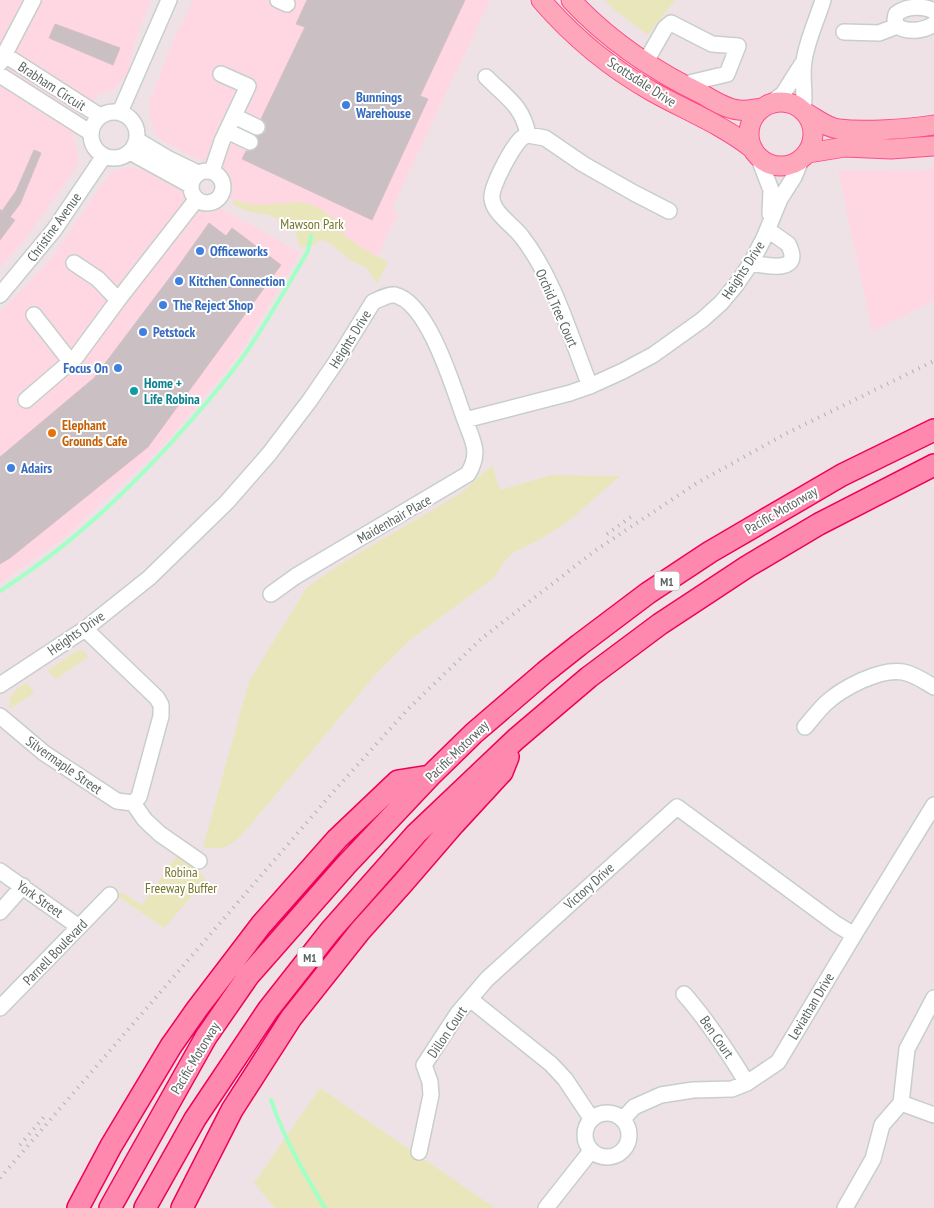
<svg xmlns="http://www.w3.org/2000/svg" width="934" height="1208" font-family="'PT Sans Narrow',sans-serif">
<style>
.commercial{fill:#ffd7e3}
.green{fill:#e9e6bc}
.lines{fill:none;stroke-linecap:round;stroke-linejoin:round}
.stream{stroke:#a2ffc5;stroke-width:4}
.building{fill:#cabfc2;stroke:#d4c0c7}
.minor-casing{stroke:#c6cfcb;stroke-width:18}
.major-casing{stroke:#fe4d88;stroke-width:21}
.highway-casing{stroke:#f10059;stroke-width:24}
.minor{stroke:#fff;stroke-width:15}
.major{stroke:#ffa7ba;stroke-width:19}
.highway{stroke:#ff89ae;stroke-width:21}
.rail{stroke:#aeb0af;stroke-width:4;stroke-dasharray:1 6;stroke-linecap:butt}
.shop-dot{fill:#3f7fe0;stroke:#fff;stroke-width:2}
.culture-dot{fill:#0f9aa8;stroke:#fff;stroke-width:2}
.food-dot{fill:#e8710a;stroke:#fff;stroke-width:2}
.labels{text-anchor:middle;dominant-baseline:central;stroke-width:4;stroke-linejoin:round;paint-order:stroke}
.shield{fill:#fff;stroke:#8c9390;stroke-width:1}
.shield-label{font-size:12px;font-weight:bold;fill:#5b6560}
.street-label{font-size:14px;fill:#5b6560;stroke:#fff}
.shop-label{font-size:14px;font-weight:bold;fill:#366cbe;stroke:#fff;text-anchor:start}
.park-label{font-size:14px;fill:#767529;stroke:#fff}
.culture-label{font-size:14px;font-weight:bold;fill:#0d838f;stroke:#fff;text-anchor:start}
.food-label{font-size:14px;font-weight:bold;fill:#c56008;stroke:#fff;text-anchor:start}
</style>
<rect width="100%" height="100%" fill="#efe2e6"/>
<path class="commercial" d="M0,0H151L137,35L128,73L115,89L98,95L72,137L76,145L78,152V165L25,239L0,268Z
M193,0H490L393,206L398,220L394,221L378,256L359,246L341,233L345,227L321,209L310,204L298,202L255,205L229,198L230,183L225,172L177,149L160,139L156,135L150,117V100L173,41Z
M128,167L149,171L252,225L300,253L239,355L165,444L63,539L0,583V312L52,258L104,181L113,172Z
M934,167V301L872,331L838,170L922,171Z"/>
<path class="green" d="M605,0H675L648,35L616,11Z
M234,200L255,205L299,202L310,204L321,209L346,227L342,233L359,246L388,262L377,284L367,268L352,261L329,243L323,240L317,242L314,245L300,248L296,233L276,218L269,215L247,211L232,204Z
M492,465L500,490L551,475L620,476L570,520L539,540L512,553L501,566L495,577L410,640L375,675L253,822C236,840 230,853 203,847L249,681L307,587L344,562L461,493Z
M81,650L85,652L88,657L56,679L47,671L76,651Z
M27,682L34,693L10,709C6,695 17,689 27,682Z
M177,855L196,867L206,880L164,928L117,896L121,892L142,905Z
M320,1088L495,1208H275L254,1183Z"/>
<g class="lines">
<path class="stream" d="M0,591C71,546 132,488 187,425C211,398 236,369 255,339C274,310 291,280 308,251L311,236
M271,1100C284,1139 304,1173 325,1208"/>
</g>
<path class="building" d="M307,0H465L420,96L428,99L372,220L242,159L246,151H251L258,146L259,141L257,136L263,134L266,131L265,122L261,119L305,27L296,24Z
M55,24L120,48L113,65L49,38Z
M34,150L41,153L32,175L20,204L10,217L15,220L0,240V209L2,211L16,191Z
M209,223L226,236L232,228L281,265L148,447L10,558L0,564V457L94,378L177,268Z"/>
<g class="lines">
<defs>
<path id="minor" d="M278,0L287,4
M934,11C923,5 906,6 896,14L895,20L897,26C908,33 924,31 934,24
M844,32L879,33L897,26
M5,55L100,116
M0,63L33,0
M645,63L665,28L671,23L712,44L738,46L727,74L681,85
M0,75L91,133
M486,77C506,97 523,106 528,135
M769,104L783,94L802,64
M803,109C806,93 801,77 804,61C807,40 817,20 823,0
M91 135a23 23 0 1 1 46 0a23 23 0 1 1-46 0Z
M120,112L169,0
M234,116L257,127
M227,131L250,142
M137,140L167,158L198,173
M130,152L190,185
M758,156L771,190L770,214
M191 187a16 16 0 1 1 32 0a16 16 0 1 1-32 0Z
M212,171L222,141L248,86L221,74
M74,263L98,279L118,300
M751,263C767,266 804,274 788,244L768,230
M0,295L54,230L104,156
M34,315L70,361
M590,386C570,336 555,280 522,237C513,225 494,214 492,199C490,188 511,150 519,141C521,138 525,136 528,135L545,138L583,164L634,193L669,211
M26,400L76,357L118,300L196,200
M271,594L296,576L468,474C481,452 473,442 465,420
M0,685L85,629L149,578L227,502L269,454L310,400L336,362L373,302C380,299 388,294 395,295C429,303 454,390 465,420L570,393L590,386L623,371L653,355L702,320L721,303L736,285L751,263L764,238L780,199L794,177L801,160
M0,716L44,753L117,801L133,803L139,797L161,716V705L157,698L85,629
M805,727C812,719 818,711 825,704C842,688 880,668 903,672C914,674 924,681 934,687
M133,803L145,820L160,834L199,861
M0,871L79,927
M0,912L23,886
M684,994C708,1021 728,1052 747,1083
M470,999L551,1064L565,1079L591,1118
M0,1008L110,895
M901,1103L934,1115
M585 1135a22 22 0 1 1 44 0a22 22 0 1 1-44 0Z
M623,1119L634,1107L661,1095L693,1090L732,1089L747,1083L778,1062L854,935L934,805
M419,1152L431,1095L430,1082L424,1065L458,1013L487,979L677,807L836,924L854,935
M546,1208L591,1151
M845,1208L873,1159L882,1125L901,1103L907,1049L934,998"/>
<path id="major" d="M541,0C572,36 612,69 653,92C687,111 723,125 753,149
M571,0C609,41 654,71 704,95C714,101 727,109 739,110C746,111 754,109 762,108
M749 134a32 32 0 1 1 64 0a32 32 0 1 1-64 0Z
M808,114C818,120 828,128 839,129C864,132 909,129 934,125
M808,153L845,147L891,149L934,146"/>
<path id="highway" d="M78,1208L111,1146L171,1046L197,1009L261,925L337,839L398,781L430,776
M110,1208L206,1037L249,975L346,865L430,776L474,733L545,672L579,645L648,593L710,552L842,475L934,430
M145,1208L195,1119L268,1010L331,930L416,834L516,739L589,677L660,624L698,599L748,566L819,524L934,465
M182,1208L232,1110L291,1018L360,931L403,883L454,824L502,772L508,757"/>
</defs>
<use href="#minor" class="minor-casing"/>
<use href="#major" class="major-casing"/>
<use href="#highway" class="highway-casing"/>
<use href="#minor" class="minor"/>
<use href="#major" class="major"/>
<use href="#highway" class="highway"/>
<path class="rail" d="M607,534L635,514
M20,1145L44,1117
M0,1178L334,791L409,708L481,639L596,550L697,483L787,433L934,361"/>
</g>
<g class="shop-dot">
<circle cx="346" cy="105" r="5"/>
<circle cx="200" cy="251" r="5"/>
<circle cx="179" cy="281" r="5"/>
<circle cx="163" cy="305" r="5"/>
<circle cx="143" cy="332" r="5"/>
<circle cx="118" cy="368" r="5"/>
<circle cx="11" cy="468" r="5"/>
</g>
<circle class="culture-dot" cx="134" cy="391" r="5"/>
<circle class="food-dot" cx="52" cy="433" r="5"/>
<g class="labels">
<g class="shield">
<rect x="654.5" y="571.5" width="25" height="19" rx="4"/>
<rect x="297.5" y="947.5" width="25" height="19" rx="4"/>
</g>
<g class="shield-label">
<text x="667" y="581">M1</text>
<text x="310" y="957">M1</text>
</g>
<g class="street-label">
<text transform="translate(642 82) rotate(33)">Scottsdale Drive</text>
<text transform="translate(52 86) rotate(33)">Brabham Circuit</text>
<text transform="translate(54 227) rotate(-54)">Christine Avenue</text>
<text transform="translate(743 270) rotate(-57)">Heights Drive</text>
<text transform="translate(557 308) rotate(66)">Orchid Tree Court</text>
<text transform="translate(350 339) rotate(-58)">Heights Drive</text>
<text transform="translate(781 510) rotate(-30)">Pacific Motorway</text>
<text transform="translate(394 519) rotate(-30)">Maidenhair Place</text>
<text transform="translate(76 633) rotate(-35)">Heights Drive</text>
<text transform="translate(457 751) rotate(-44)">Pacific Motorway</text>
<text transform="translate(64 765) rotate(35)">Silvermaple Street</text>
<text transform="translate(589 886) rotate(-42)">Victory Drive</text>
<text transform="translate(40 899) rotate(35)">York Street</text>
<text transform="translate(55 952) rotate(-46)">Parnell Boulevard</text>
<text transform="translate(811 1006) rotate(-59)">Leviathan Drive</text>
<text transform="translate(447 1032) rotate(-56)">Dillon Court</text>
<text transform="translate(717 1037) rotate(55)">Ben Court</text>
<text transform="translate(195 1058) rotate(-59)">Pacific Motorway</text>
</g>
<g class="shop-label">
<text x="356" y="97">Bunnings<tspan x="356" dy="16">Warehouse</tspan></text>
<text x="210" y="251">Officeworks</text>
<text x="189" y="281">Kitchen Connection</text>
<text x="173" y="305">The Reject Shop</text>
<text x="153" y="332">Petstock</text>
<text x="108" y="368" text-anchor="end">Focus On</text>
<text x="21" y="468">Adairs</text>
</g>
<g class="park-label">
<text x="312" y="224">Mawson Park</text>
<text x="181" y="872">Robina<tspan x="181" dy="16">Freeway Buffer</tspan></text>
</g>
<g class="culture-label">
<text x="144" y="383">Home +<tspan x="144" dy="16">Life Robina</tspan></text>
</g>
<g class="food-label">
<text x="62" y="425">Elephant<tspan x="62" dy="16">Grounds Cafe</tspan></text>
</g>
</g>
</svg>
